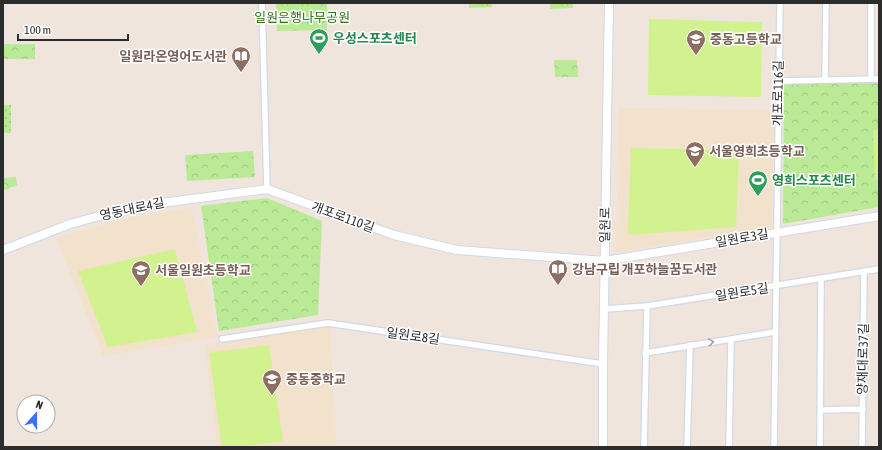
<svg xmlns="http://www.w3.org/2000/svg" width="882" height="450" font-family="'Asap Condensed','Noto Sans KR',sans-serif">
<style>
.education{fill:#f2e1cb}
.grass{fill:url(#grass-dots)}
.park{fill:url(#park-crowns)}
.pitch{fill:#d2f28f}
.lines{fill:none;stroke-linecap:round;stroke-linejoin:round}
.street-casing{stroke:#d2d8e6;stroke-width:8}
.secondary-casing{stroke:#d2d8e6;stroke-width:10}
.street{stroke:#fff;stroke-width:5.5}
.secondary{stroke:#fff;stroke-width:8}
.oneway{stroke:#a0a0a0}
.labels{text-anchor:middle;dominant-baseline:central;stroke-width:3;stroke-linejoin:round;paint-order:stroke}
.park-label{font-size:13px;fill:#307114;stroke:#fff}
.leisure-label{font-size:13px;font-weight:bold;fill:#27864d;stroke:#fff;text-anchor:start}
.education-label{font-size:13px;font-weight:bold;fill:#785e54;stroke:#fff;text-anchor:start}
.street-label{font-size:13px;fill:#2c2c2c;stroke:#fff}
</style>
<defs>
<pattern id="grass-dots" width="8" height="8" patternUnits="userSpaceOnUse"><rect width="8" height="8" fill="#baea95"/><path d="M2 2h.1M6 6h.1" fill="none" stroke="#a0c981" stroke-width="1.8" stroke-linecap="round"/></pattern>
<pattern id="park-crowns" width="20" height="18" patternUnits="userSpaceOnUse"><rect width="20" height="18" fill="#baea95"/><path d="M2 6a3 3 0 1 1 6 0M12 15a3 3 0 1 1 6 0" fill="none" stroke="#a0c981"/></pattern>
</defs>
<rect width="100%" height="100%" fill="#efe5dd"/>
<path class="education" d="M619,108L774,110L771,227L616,252Z
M192,208L217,337L103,356L56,238L130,218Z
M330,325L336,447H217L205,346Z"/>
<path class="grass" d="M3,105H11V133H3Z"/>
<path class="park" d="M276,3H327V30L277,31Z
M469,3H492V7L469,8Z
M550,3H573V8L550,9Z
M3,44H35V59H3Z
M554,60H577L578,77H555Z
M879,82V207L783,224L784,84Z
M253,151L255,177L187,181L185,155Z
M16,177L17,185L3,191V178Z
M267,198L322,221L318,315L219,331L201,206Z"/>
<path class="pitch" d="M649,19L762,22L761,97L648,95Z
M879,129V180H875L873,130Z
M631,148L739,150L736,227L628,235Z
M175,249L197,332L108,347L78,271Z
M269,345L283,441L235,447H222L209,353Z"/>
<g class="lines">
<defs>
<path id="street" d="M262,3L267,189
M871,3V79
M825,80L826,3
M779,81L879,79
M605,309L647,306L879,269
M222,339L328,323L603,364
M645,353L775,332
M821,410L863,409
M644,447L647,306
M687,447L690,345
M729,447L731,339
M774,447L780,3
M820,447L821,279
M862,447L864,271"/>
<path id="secondary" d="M3,250L70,224L132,207L267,189L394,235L457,250L605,261L879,216
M603,447V364L609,3"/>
</defs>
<use href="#street" class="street-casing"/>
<use href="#secondary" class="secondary-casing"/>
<use href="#street" class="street"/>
<use href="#secondary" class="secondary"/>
</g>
<defs><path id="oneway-chevron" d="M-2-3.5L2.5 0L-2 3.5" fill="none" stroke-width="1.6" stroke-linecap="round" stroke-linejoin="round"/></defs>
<use class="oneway" href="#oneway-chevron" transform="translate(711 342) rotate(-9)"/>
<defs>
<symbol id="stadium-pin" viewBox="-11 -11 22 30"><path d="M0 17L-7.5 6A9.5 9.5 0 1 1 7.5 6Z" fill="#2e9e5b" stroke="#fff"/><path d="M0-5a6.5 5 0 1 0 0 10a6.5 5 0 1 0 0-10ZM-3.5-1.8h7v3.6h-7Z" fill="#fff"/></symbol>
<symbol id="school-pin" viewBox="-11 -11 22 30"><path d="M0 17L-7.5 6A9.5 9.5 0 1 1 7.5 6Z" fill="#8d6e63" stroke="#fff"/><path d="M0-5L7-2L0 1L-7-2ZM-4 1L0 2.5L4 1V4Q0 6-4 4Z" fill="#fff"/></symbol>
<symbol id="library-pin" viewBox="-11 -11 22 30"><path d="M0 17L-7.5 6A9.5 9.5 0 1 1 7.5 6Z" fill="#8d6e63" stroke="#fff"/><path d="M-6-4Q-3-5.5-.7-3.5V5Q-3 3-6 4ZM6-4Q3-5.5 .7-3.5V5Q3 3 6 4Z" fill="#fff"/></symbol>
</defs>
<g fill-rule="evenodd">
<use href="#stadium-pin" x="308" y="27" width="22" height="30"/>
<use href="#school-pin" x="685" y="28" width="22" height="30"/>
<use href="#library-pin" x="230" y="45" width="22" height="30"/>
<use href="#school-pin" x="684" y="140" width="22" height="30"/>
<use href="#stadium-pin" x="747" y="169" width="22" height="30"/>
<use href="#library-pin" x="547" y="258" width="22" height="30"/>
<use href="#school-pin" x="130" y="259" width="22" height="30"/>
<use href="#school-pin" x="261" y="368" width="22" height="30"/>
</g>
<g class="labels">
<g class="park-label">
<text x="302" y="17">일원은행나무공원</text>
</g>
<g class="leisure-label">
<text x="333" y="38">우성스포츠센터</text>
<text x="772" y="180">영희스포츠센터</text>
</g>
<g class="education-label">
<text x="710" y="39">중동고등학교</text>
<text x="227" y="56" text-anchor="end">일원라온영어도서관</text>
<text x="709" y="151">서울영희초등학교</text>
<text x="572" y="269">강남구립 개포하늘꿈도서관</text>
<text x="155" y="270">서울일원초등학교</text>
<text x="286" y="379">중동중학교</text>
</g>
<g class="street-label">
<text transform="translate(778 93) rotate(-89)">개포로116길</text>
<text transform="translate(132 209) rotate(-12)">영동대로4길</text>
<text transform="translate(343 217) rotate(20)">개포로110길</text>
<text transform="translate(605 225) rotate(-89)">일원로</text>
<text transform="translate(742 238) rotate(-10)">일원로3길</text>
<text transform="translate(742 292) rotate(-9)">일원로5길</text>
<text transform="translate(413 336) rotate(8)">일원로8길</text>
<text transform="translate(863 359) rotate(-89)">양재대로37길</text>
</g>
</g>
<rect width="882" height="450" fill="none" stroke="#2c2c2c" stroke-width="8"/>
<g transform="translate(36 414) rotate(21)"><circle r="19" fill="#ffffff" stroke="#ababab"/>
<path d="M0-3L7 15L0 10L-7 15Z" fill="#3a71ff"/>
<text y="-6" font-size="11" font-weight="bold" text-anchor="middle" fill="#2c2c2c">N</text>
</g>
<path d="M18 34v6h110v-6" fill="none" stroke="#2c2c2c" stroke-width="2"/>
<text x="24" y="34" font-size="12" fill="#2c2c2c" stroke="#ffffff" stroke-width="3" paint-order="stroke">100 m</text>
</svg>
